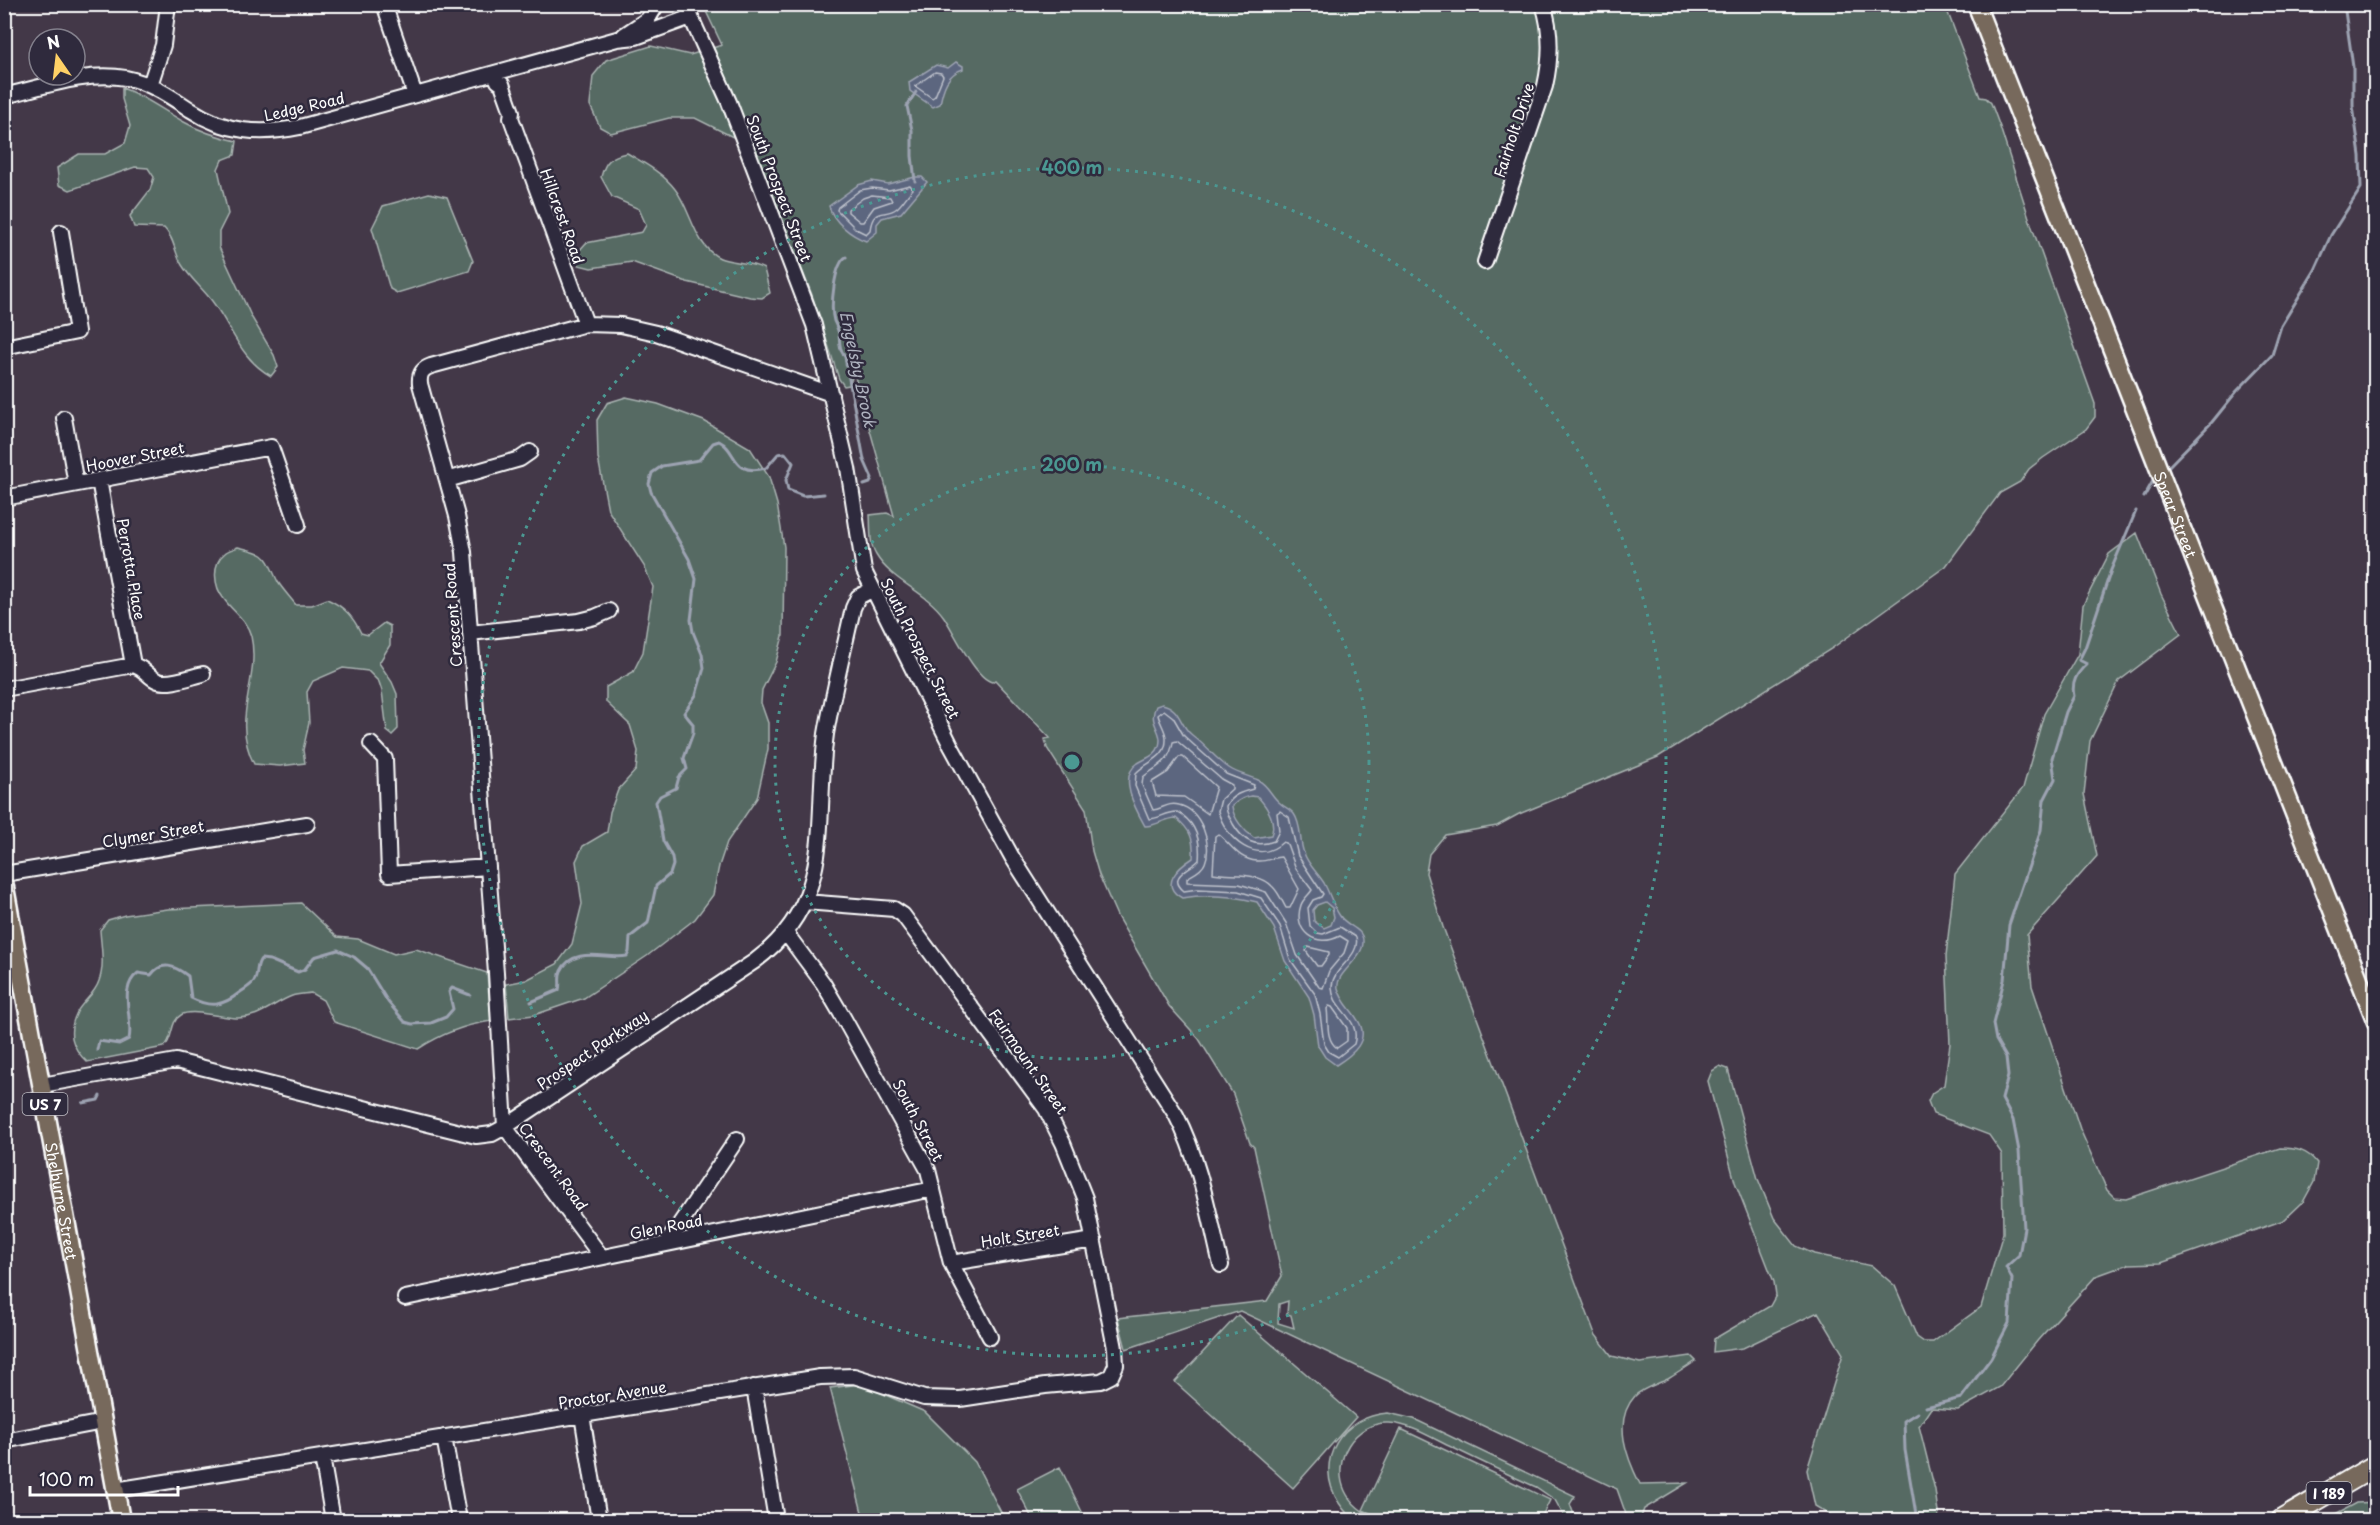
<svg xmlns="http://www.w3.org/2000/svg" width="2380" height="1525" font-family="'Playpen Sans',sans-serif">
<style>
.green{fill:#566a64;stroke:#aab4b2;stroke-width:1.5;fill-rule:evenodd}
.water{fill:#5c667f;stroke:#9da3b2;stroke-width:1.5;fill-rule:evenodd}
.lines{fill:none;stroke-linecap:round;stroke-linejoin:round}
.shore{stroke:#bec2cc;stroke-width:1.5}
.stream{stroke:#9da3b2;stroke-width:3}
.minor-casing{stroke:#fff;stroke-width:18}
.major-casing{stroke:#fff;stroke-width:21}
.highway-casing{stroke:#fff;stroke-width:24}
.minor{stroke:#2f2a3d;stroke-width:14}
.major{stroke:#77695c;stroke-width:16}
.highway{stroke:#77695c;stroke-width:20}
.ring{fill:none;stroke:#4b9892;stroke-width:3;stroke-dasharray:3 6}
.labels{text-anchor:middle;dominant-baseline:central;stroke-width:5;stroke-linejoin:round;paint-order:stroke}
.shield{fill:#2f2a3d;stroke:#c1bfc5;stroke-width:1.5}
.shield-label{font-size:14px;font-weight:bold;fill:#fff}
.street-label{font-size:15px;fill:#fff;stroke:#2f2a3d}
.water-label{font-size:16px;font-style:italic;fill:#aeb2bf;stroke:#2f2a3d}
.centre{fill:#4b9892;stroke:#2f2a3d;stroke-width:3}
.ring-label{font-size:18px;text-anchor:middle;font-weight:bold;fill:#4b9892;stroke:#2f2a3d;stroke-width:5;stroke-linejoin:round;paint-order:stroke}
</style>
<rect width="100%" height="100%" fill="#433848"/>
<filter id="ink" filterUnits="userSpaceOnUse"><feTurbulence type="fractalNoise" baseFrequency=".0167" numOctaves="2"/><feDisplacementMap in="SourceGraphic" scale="12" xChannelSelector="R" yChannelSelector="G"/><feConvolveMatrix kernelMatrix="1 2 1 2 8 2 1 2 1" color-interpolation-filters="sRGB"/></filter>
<g filter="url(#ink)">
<path class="green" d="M703,5H1945L1980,97L1986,98L1991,103L2000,127L2032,227L2095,404V417L2086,429L2043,458L2029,469L2020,482L2000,493L1946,566L1831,649L1658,757L1519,814L1497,826L1445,835L1429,854L1426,873L1443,927L1595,1334L1612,1356L1640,1363L1691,1356L1696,1361C1687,1367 1678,1373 1668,1379C1658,1384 1642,1388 1635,1396C1612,1421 1627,1458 1640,1484L1687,1483L1644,1509L1640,1520H1628L1617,1489L1240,1311L1126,1349L1118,1318L1267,1301L1282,1276L1254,1147L1250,1143L1233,1094L1199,1039L1169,1006L1118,918L1099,875L1092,851L1086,809L1047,748L1045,739L1050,738L995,680L992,682C975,678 954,632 944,617C926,591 892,582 876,555C869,544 871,527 870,515L887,513L894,516L854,373L849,385L844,386L839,379L812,295L756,154L733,137L695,118H669L611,133L600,127L590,105L593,76L606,60L651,46L690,55L722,45ZM1288,1301L1287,1314L1291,1315L1294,1328L1278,1323L1279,1304Z
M122,88C145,96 162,110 184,122C200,131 218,137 237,141L235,155L222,160L218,169L228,214L219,232V247L252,318L274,355L278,367L271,376C240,359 232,327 212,301C203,289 190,278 182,265C174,252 175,239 164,228L134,227L130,216L150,190L154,177L148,168L135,167L70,190L59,185L57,168L79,154H105L125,143L130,126L122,99Z
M627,153C644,163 663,173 675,189C691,209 694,246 720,258C731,263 749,261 764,269L770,293L762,298L750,297L687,282L632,262L591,268L579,265L578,252L586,243L642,232L646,225L639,209L612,197L601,177C605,161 611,156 627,153Z
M429,193L447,197L473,261L469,271L397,293L390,289L372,228L383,206Z
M626,397L658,404L704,421L750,448L769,477L777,504L784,547L783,636L776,662L762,690L761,703L768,723V749L757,798L727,842L719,866L713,895L695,919L647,956L584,998L534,1015L509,1018L506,984L526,980L557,964L572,944L582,904L576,861L583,846L607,832L610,812L618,790L636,770L638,751L630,725L606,702V687L633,672L643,652L653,587L644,566L608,510L598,458L597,420L607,403Z
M2137,533L2161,594L2181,634L2119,681L2090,741L2084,794L2097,856L2027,935L2032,986L2080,1129L2107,1190L2115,1198L2126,1199L2280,1148C2296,1148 2307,1150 2317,1163L2314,1182L2303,1202L2284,1220L2161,1263L2129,1264L2096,1276L2038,1340L2000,1387L1958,1410L1931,1408L1919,1426L1935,1490L1939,1520H1839L1815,1506L1807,1470L1843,1354L1818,1312L1743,1348L1713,1352L1714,1339L1770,1306L1776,1295L1774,1282L1735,1182L1708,1081L1712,1071L1720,1066L1728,1069L1758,1179L1774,1218L1796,1246L1814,1254L1872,1266L1895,1286L1917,1337L1924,1342H1933L1981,1307L2003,1233L2002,1154L1989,1135L1933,1114L1928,1101L1932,1093L1944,1085L1950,1044L1946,956L1955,874L2023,788L2044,714L2078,654L2083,605L2109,554Z
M238,547C269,554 265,555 278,582C283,590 290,597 296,605H312L327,599C345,607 353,617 361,633L368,635L384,623L390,626V645L379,663L392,682L397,694L398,729L392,735L387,731L382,691L379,682L368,671L343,668L313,681L307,692L309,723L303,750L305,763L280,766L254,764C230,718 261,680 251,636C247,620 233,612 224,599C214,587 211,564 225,553C228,550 234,549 238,547Z
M301,903L337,937L358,939L394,954L416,949L487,973L491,1021C463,1025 441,1034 418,1049L334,1022L323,1000L311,993C305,994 298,994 292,996C273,1003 259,1019 236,1018C222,1018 192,1008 181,1015C169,1022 174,1039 164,1047L87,1062C71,1047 67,1032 77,1012C83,1001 95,994 99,981C105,965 101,947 100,930L108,920L125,915L168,909Z
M1238,1315L1356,1417L1293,1488L1175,1382Z
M860,1384L925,1412L975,1462L1005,1520H864L830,1388Z
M1388,1413L1414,1419L1575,1496L1570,1504L1576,1520H1566L1555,1500L1536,1487C1507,1474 1478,1460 1449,1446C1430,1437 1410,1424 1389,1423C1354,1421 1331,1461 1345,1491C1352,1506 1365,1514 1379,1520C1372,1521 1362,1522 1356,1520C1349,1517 1343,1509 1339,1503C1312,1461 1342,1416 1388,1413Z
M1401,1429L1550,1500L1540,1520H1386L1363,1510Z
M1060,1467L1086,1520H1033L1017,1489Z
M2375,1502V1520H2324L2356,1503Z"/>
<path class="water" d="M956,62L963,66V69C947,74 943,88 940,104L933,107L910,91L909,82L936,65L948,68Z
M915,177H922L927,182L901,213L882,218L877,224V232L866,241C852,236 833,222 829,206L858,185L872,181L888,184Z
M1162,704C1181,708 1179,725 1192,735C1205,745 1216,759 1229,768C1238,774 1249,776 1258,780C1269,786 1271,796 1280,803C1284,807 1291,810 1294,814C1302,825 1299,841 1304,853C1308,865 1318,873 1324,883C1330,894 1333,906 1340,916C1346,926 1363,928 1363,941C1364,959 1335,973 1338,988C1341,1001 1351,1009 1357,1019C1372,1040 1352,1055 1336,1065L1325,1057L1318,1046L1314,1015L1309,997L1285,961L1274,928L1257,902C1233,896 1207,894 1182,898C1158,885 1179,867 1193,858C1194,840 1191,830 1176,818C1165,818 1157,826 1145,826C1136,810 1117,777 1138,763C1146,758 1156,756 1159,746C1164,730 1147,724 1156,706ZM1251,796L1258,797C1267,807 1277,821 1271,835L1254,838C1244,831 1233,818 1232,806C1238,800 1243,797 1251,796ZM1325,902L1332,908L1334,917L1331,925L1324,928L1314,921L1313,910L1317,905Z"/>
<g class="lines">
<path class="shore" d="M935,72L941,73L943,76L935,96L932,98L915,86Z
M910,185L913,189C907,195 903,203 897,208C885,218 873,206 870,230L866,234L856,229L837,210L838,207L860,190L872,188L889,190Z
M872,195L890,197L892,201L874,207L863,222H860L848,212V209L863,198Z
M1164,710L1173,717L1184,736L1226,774L1254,785L1253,789C1242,792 1231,795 1226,806C1226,814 1230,817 1233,824C1243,841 1255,848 1274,841L1279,831L1277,813L1280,811L1289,817L1298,856L1323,894L1321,897L1313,900L1308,908L1310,926L1317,933L1323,934L1340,927L1356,937C1361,957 1333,967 1332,986C1331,1010 1362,1017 1354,1044L1338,1057L1329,1052L1324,1044L1320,1014L1315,994L1290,959L1280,926L1261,898L1238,891L1198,889L1184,891C1166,876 1191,869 1199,860C1201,839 1196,822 1177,812C1166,812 1159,819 1149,819L1135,786L1136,773C1147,761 1167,759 1166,738C1166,731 1160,723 1158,715Z
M1177,741L1221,779L1232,785V789L1221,799L1218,811C1226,840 1257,866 1283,842L1287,844L1296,869L1312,890C1309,895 1303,899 1301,905C1292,931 1316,949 1340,936L1348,941L1344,953L1329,971L1323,988L1319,987L1297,955L1286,923L1266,892L1239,884L1187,882V878C1193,874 1202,871 1205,863C1213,844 1201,810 1179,805C1168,802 1162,809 1153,810L1142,785L1143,777C1158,766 1170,762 1173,742Z
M1179,757H1183L1216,787L1208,814L1184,797L1156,796L1152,782L1168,772Z
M1218,834C1231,844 1238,860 1257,861C1266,862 1274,857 1281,857L1299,889L1290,908H1286C1282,901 1279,893 1273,887C1259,871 1231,877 1213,873L1215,836Z
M1308,947L1329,952V955L1321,966H1317L1306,951Z
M1329,1006L1332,1007L1347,1028V1041L1337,1048C1325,1039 1329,1022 1327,1009Z"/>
<path class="stream" d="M915,181L912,156V130L907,106L916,92
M846,257C834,264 830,307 834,321C836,325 838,329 839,334C840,345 839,348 845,357L864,460L872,478L870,483L864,485
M2168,467L2212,422L2237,391L2272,355L2281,326L2315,270L2331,235L2361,188L2360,156L2353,106V67L2344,4
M2144,497L2153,481
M531,1002L559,990C561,983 558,977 561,971C574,945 607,960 627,956L629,952L630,937L648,923L656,886L670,874L673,865L672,857L663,841L656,802L660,796L676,788L679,777L687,769L684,758L693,733V724L684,713L696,695L704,668L702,654L693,632L691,620L696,579L689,559L651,492L649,484L652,473L662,466L699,460L713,443L719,441C738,450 731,477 766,468L778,454L785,453L793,463L786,480L788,490L803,496L824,494
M97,1050L99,1041L119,1044L129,1039C134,1018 117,989 138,973L151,975C162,960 175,966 188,976L191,998C210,1008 223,1006 239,993C244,989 250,987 254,981C259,973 255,966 261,959L270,960L298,972L305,969L314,957L338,950L354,957L367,968L388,1002L405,1022L412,1024L431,1023L446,1017L453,1009L449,992L452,988L470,995
M83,1103L98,1100L100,1096
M1926,1407L1961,1398L1991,1358L2009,1323L2012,1279L2006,1267L2019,1255L2024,1228L2019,1151L2013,1120L2002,1099L2008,1076L2006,1057L1996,1040L1993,1024L2004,980L2009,925L2041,830L2044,800L2055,779L2052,758L2066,712L2074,696C2071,682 2077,673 2087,664L2079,660L2085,648L2111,570L2136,511
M1917,1413L1904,1421L1905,1450L1917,1520"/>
<defs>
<path id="minor" d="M384,4L415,95
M685,4L729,102L814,325L848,468L864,571L951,746L1012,857L1176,1115C1200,1161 1209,1215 1221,1265
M624,35L648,19L657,4
M495,73L498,81L502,84L512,112L511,118L586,324
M150,85L163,45L168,4
M4,96C43,87 85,71 126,78C151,83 170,96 191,110C226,133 261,135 300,127L617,39L636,37L691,17
M1485,262L1545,86C1551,59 1552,31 1543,4
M4,347L77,332L61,232
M64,418L76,484
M99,480L133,665
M447,480L520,459L530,452
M4,498L271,447L298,525
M470,633L579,621L595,617L609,611
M4,689L133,665C147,669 147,677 158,681C169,685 190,677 203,674
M371,744L385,759L389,874L488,867
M4,874L307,824
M786,933L823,983L843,1017L928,1170L951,1263L990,1337
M42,1085L176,1061L476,1136L492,1134L505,1127L755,961C837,899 814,823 826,734C833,692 844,650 853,608L858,597L873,589
M667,1243L737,1139
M601,1256L505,1127L496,973L464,552L457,516L420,384C419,374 422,369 431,366L586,324L621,325L656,333L831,394
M951,1263L1094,1240
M405,1298L933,1189
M754,1387L776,1520
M582,1415L599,1520
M444,1437L459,1520
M4,1441L103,1422
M322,1457L333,1520
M115,1490L820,1377L854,1376L924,1398L960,1399L1045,1386L1101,1381L1111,1376L1116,1365L1115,1348L1085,1198L1063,1143L1046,1109L903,915L894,909L805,902"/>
<g id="major">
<path id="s1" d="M1976,4L2376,1022"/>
<path id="s2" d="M4,882L121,1520"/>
</g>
<path id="highway" d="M2282,1520L2376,1465"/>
</defs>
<use href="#minor" class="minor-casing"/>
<use href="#major" class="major-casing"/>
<use href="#highway" class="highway-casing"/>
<use href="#minor" class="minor"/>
<use href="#major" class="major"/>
<use href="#highway" class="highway"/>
</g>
</g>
<g class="ring">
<circle cx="1072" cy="762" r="297"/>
<circle cx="1072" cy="762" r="594"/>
</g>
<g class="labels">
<g class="shield">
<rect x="22.5" y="1093" width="45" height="22" rx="4.5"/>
<rect x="2306.5" y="1482" width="45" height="22" rx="4.5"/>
</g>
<g class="shield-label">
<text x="45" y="1104">US 7</text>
<text x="2329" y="1493">I 189</text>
</g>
<g class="street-label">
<text transform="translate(304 106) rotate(-13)">Ledge Road</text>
<text transform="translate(1513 130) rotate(-72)">Fairholt Drive</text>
<text transform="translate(780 188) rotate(69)">South Prospect Street</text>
<text transform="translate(563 216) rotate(70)">Hillcrest Road</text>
<text transform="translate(135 456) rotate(-11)">Hoover Street</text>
<text stroke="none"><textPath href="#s1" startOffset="548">Spear Street</textPath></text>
<text transform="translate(132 569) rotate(80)">Perrotta Place</text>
<text transform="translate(452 615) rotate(-94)">Crescent Road</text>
<text transform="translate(921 648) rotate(63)">South Prospect Street</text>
<text transform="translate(153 833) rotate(-9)">Clymer Street</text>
<text transform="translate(592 1049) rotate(-34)">Prospect Parkway</text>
<text transform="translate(1029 1061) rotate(55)">Fairmount Street</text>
<text transform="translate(919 1120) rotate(62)">South Street</text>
<text transform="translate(554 1166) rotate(54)">Crescent Road</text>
<text stroke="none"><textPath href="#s2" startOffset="324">Shelburne Street</textPath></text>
<text transform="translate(666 1226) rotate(-11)">Glen Road</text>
<text transform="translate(1020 1235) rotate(-9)">Holt Street</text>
<text transform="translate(612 1394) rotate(-9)">Proctor Avenue</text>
</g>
<g class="water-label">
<text transform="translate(859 369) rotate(78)">Engelsby Brook</text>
</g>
</g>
<circle cx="1072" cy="762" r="9" class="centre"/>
<g class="ring-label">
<text x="1072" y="174">400 m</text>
<text x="1072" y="471">200 m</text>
</g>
<rect width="2380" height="1525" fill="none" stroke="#2f2a3d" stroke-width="24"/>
<rect x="12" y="12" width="2356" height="1501" fill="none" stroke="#fff" stroke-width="2" filter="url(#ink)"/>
<g transform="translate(57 57) rotate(346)"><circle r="28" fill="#2f2a3d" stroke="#827f8b" stroke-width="1.5"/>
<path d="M0-4.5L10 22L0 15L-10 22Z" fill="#ffd166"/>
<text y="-9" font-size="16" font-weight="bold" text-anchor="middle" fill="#ffffff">N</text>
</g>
<path d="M30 1486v9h148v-9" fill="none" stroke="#ffffff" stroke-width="3"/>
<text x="39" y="1486" font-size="18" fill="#ffffff" stroke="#2f2a3d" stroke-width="4.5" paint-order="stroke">100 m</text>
</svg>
